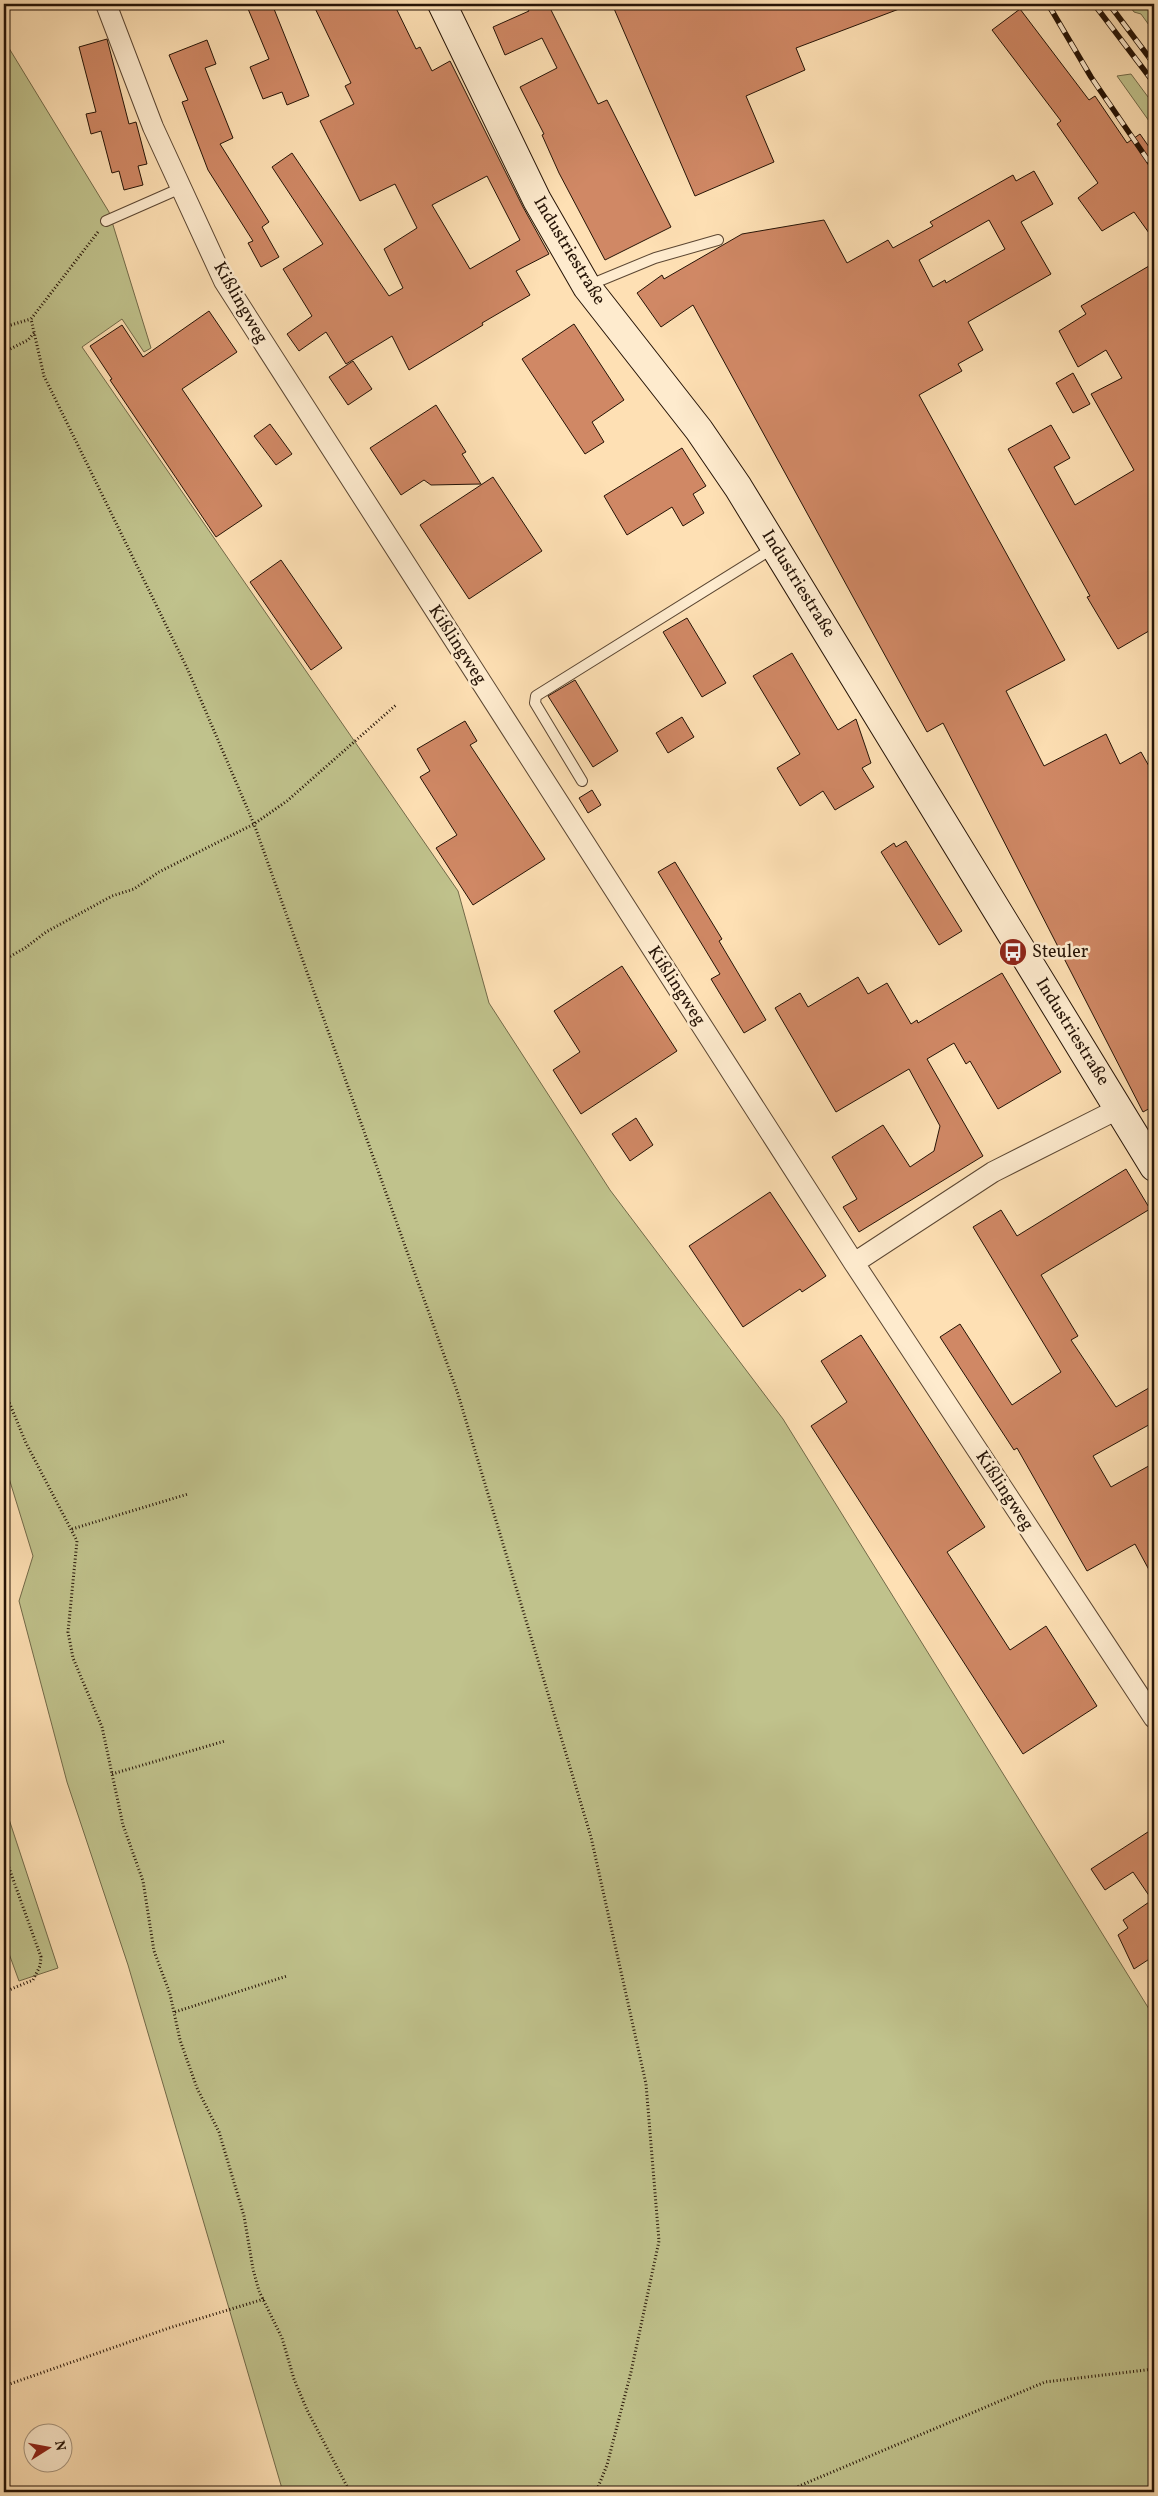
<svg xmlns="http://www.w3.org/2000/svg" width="1158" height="2496" font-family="Vollkorn,serif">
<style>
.green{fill:#c0c28c;stroke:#726a49}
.building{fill:#d08865;stroke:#251306;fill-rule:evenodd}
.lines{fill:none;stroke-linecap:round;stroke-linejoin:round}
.lane-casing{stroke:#5b4632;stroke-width:12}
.street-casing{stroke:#5b4632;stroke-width:22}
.secondary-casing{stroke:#251306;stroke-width:30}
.path{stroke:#251306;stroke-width:3;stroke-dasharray:1 2.5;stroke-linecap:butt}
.lane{stroke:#feebce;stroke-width:10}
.street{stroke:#feebce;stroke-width:20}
.secondary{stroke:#feebce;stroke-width:28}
.rail-casing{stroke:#251306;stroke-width:5.5}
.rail{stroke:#feebce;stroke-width:4;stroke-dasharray:11;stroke-linecap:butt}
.labels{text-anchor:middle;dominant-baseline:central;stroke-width:5;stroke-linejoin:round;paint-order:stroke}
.street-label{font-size:18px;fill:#251306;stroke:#feebce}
.poi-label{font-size:18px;fill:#251306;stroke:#feebce;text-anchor:start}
</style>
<rect width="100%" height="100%" fill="#fee0b4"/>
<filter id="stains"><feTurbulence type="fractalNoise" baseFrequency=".004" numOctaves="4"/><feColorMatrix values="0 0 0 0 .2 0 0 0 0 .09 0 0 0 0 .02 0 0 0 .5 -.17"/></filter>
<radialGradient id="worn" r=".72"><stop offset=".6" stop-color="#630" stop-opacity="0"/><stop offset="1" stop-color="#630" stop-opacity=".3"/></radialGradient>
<path class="green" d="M1128,4H1154V32L1141,14L1134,12Z
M4,40L109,212L151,348L144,352L122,319L82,347L458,891L489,1003L610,1190L783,1419L1154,2017V2492H283L128,1965L67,1782L19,1601L33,1556L4,1462Z
M1131,74L1154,105V128L1117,76Z
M4,1804L58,1968L19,1981L4,1940Z"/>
<path class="building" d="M246,4H272L309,96L287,105L282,92L263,99L250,67L269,59Z
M313,4H394L416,49L420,47L432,71L450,61L523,207L549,254L516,271L530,295L482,323L483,325L409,370L392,336L346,364L326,332L299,351L287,334L312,316L283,269L323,244L272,167L292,153L389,296L403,288L384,249L417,228L395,184L360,201L320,121L354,104L345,86L351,83ZM487,176L520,240L470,269L432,205Z
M525,4H548L598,104L607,100L671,227L605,260L559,173L542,135L544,134L520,87L557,68L542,38L505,55L493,27L529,11Z
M612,4H906L907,6L796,48L805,70L746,96L774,162L695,196Z
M1020,9L1089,100L1095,96L1127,143L1140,134L1154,154V240L1134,212L1102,231L1078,198L1098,183L1057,124L1061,121L992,30Z
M107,39L129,124L136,122L147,164L138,166L143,185L124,190L119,171L112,173L101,131L91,134L86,114L96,112L79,47Z
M207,40L216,64L205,68L233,138L220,144L269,222L262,227L279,257L261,267L248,243L253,241L208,170L182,102L188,100L169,55Z
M1034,171L1053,204L1021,222L1051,274L968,322L983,350L958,364L962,371L919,395L1065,660L1006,691L1044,766L1106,734L1120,764L1141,752L1154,775V1106L1143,1112L943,723L927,732L693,305L661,327L637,293L662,275L664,279L742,234L824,220L847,263L888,240L893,248L933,226L930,222L1013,175L1016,181ZM989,220L1005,249L946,283L945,280L933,287L919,260Z
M1154,263V628L1118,649L1087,597L1090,596L1008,449L1051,425L1070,458L1054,467L1075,505L1134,470L1091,394L1122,378L1106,350L1078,367L1059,331L1086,314L1081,306Z
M209,311L237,352L182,389L262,506L216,537L110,380L112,379L90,346L122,325L143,357Z
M574,324L624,400L592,422L604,442L585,454L522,359Z
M353,361L372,389L348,405L329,377Z
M1073,373L1090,404L1073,413L1056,383Z
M436,405L466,452L462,454L481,484L431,485L424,480L401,495L370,448Z
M270,424L292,454L276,465L254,436Z
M682,448L706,486L693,494L704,513L683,526L672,507L627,535L604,496Z
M493,477L542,551L469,599L420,525Z
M281,560L342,648L311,670L250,582Z
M687,618L726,683L702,697L663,632Z
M792,653L838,730L856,719L871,763L862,768L874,787L835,810L823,791L800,806L777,768L800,754L753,676Z
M575,680L618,751L593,767L548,696Z
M682,717L694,737L668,753L656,733Z
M465,721L477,741L470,745L545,859L473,905L436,848L457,835L420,777L430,771L417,749Z
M592,790L601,805L588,813L579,798Z
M906,841L962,931L939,945L881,852L894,843L896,847Z
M675,862L722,939L719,941L766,1020L744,1033L711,979L720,974L658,872Z
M622,966L677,1051L581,1114L553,1070L580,1052L554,1011Z
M1002,973L1061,1072L998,1109L970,1061L966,1064L954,1043L927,1059L983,1156L859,1232L843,1207L857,1199L832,1157L883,1125L910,1167L934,1151L940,1126L909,1069L836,1112L775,1008L800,993L808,1007L858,977L868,994L887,983L911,1024L917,1020L918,1023Z
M636,1118L653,1145L630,1161L612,1134Z
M1126,1169L1150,1209L1041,1275L1078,1336L1071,1340L1116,1407L1154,1385V1422L1093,1456L1111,1487L1154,1463V1579L1135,1544L1087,1571L1017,1448L1014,1450L940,1337L960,1324L1012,1405L1061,1372L973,1227L1001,1210L1017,1236Z
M770,1192L826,1276L802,1292L800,1289L743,1327L689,1246Z
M861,1335L985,1527L947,1552L1010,1650L1046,1626L1097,1706L1023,1754L811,1426L847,1402L821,1361Z
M1154,1828V1956L1134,1969L1118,1935L1128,1928L1123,1920L1152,1900L1133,1872L1105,1890L1091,1869Z"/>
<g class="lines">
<defs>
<path id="lane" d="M106,221L181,188
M587,286L655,258L718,240
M582,781L535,703L536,696L775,547"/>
<path id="street" d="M106,4L153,127L224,281L854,1263L1154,1718
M854,1263L993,1172L1120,1108"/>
<path id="secondary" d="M442,4L537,200L587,287L699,430L738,487L1154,1167"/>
</defs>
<use href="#lane" class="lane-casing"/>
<use href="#street" class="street-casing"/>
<use href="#secondary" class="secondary-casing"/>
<path class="path" d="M98,232L31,319L44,376L188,670L254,824L458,1394L591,1837L646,2084L659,2241L631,2372L607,2465L596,2492
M4,327L31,319
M4,352L28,340L34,333
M4,960L25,948L46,932L112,896L134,889L159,872L254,824L287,801L396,705
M4,1390L26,1443L77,1541L68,1632L73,1658L102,1727L123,1825L143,1881L154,1951L170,1994L180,2040L197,2088L219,2132L244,2216L253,2269L259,2291L282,2338L294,2379L307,2410L350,2492
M72,1529L188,1494
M112,1774L225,1741
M4,1854L41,1957L40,1966L33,1980L4,1992
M175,2012L287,1976
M4,2386L169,2328L264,2299
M785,2492L1045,2382L1154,2369"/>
<use href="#lane" class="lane"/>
<use href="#street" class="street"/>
<use href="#secondary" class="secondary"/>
<defs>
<path id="rail" d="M1048,4L1091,77L1154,169
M1094,4L1154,83
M1109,4L1154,64"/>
</defs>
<use href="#rail" class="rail-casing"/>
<use href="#rail" class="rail"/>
</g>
<defs>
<symbol id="bus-disc" viewBox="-11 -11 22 22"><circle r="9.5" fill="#8f2418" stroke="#feebce"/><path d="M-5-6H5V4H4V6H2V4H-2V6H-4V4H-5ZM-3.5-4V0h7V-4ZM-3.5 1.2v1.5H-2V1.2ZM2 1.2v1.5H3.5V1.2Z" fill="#fff"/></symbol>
</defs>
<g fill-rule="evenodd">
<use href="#bus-disc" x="997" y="936" width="32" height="32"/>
</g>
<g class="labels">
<g class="street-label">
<text transform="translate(569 251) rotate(59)">Industriestraße</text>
<text transform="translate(240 303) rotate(60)">Kißlingweg</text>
<text transform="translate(798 584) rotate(58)">Industriestraße</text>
<text transform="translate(457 645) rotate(57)">Kißlingweg</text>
<text transform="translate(676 986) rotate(57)">Kißlingweg</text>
<text transform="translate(1072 1032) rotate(58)">Industriestraße</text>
<text transform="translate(1004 1491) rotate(57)">Kißlingweg</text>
</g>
<g class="poi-label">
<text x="1032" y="952">Steuler</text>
</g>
</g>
<rect width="1158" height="2496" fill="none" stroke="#fee0b4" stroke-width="20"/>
<rect x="5" y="5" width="1148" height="2486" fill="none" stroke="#251306" stroke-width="2.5"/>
<rect x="10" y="10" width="1138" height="2476" fill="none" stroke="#251306"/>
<g transform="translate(48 2448) rotate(79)"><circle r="24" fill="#feebce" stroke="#a7957e"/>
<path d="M0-4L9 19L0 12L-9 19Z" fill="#8f2418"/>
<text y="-8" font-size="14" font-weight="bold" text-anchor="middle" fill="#251306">N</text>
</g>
<rect width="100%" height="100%" filter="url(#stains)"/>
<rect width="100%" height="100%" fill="url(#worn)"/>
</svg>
